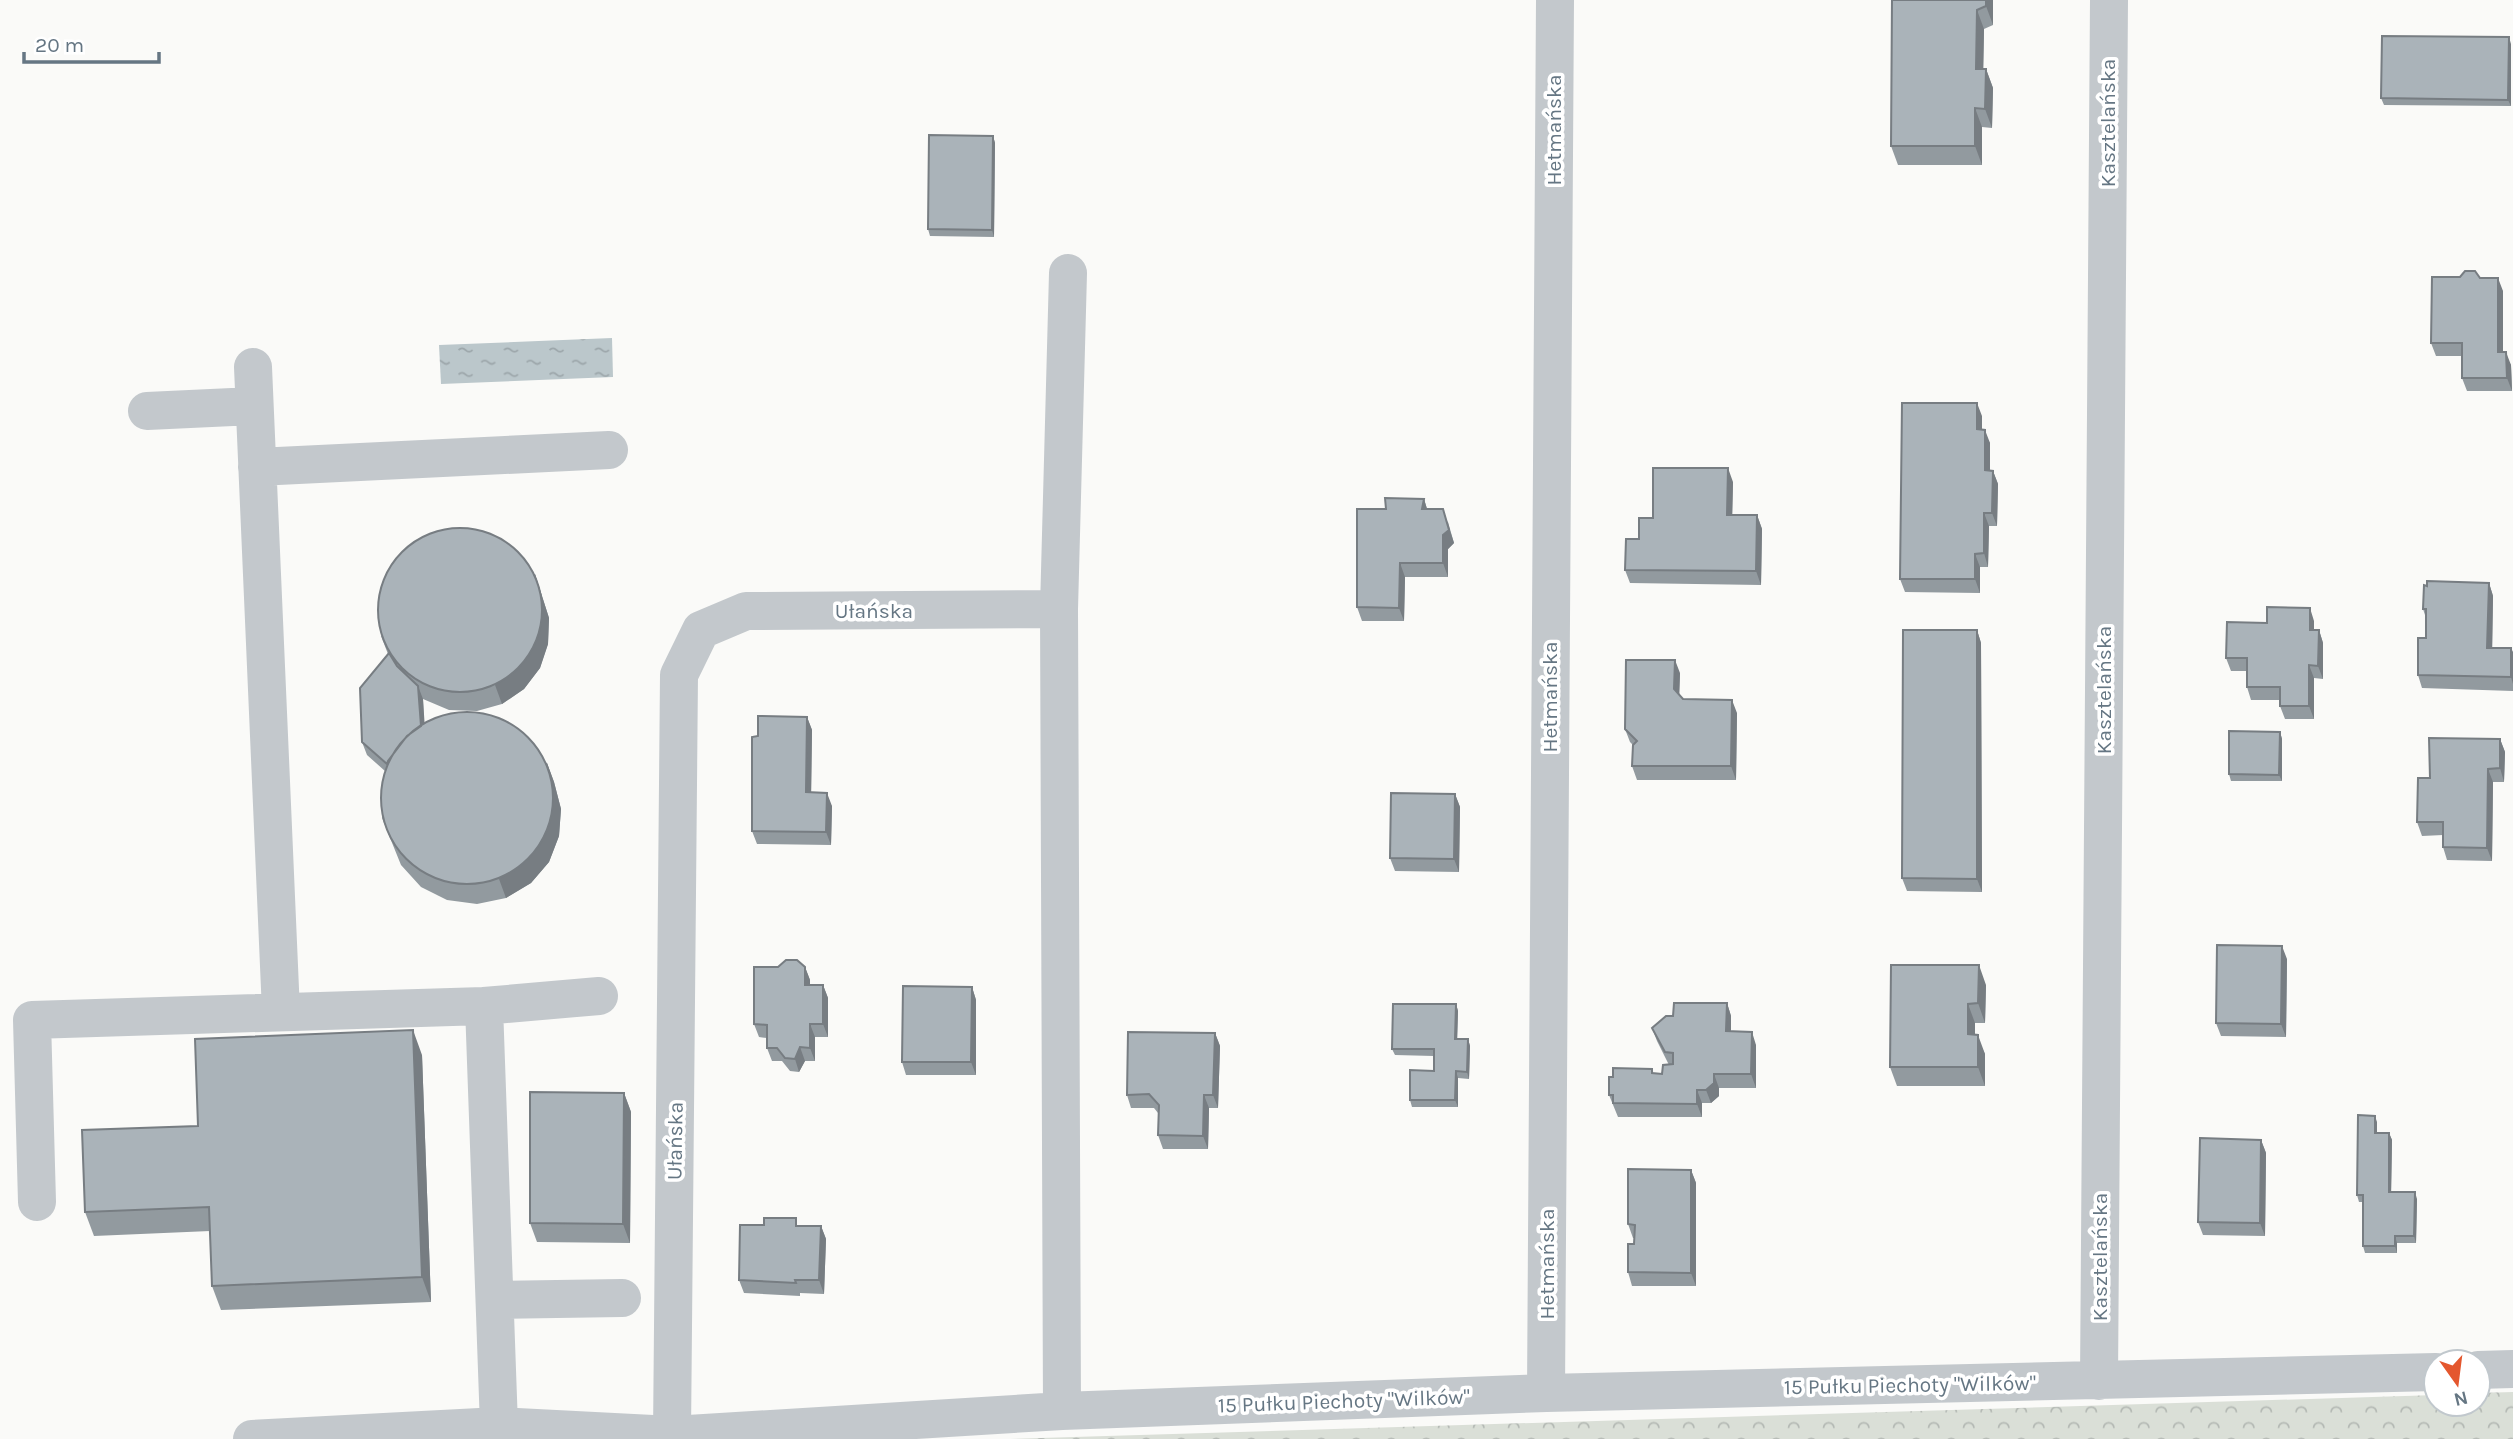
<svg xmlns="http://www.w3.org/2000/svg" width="2513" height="1439" font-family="Karla,sans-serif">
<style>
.park{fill:url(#park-crowns)}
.water{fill:url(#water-ripples)}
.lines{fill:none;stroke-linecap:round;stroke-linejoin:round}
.minor{stroke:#c3c8cc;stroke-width:38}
.wall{fill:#929a9f}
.shaded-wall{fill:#777d82}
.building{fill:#aab3b9;stroke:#777d82;stroke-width:2}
.labels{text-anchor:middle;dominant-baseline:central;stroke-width:7;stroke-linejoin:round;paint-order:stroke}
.street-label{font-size:21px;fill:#657683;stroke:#fff}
</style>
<defs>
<pattern id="park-crowns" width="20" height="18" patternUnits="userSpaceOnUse" patternTransform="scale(1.75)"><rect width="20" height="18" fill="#dadfd7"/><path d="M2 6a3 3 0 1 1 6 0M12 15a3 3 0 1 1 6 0" fill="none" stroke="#b4b9b4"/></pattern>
<pattern id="water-ripples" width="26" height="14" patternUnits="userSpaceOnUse" patternTransform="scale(1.75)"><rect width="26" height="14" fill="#bbc7cb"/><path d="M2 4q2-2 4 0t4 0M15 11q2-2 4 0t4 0" fill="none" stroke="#9ca6aa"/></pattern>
</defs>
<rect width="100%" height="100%" fill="#fafaf8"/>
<path class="park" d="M2513,1392V1439H1010L2436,1395V1404H2478V1393Z"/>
<path class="water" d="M612,338L613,377L441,384L439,345Z"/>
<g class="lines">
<path class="minor" d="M253,367L281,1012
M147,411L254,406
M257,467L609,450
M1059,609L1068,273
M484,1006L599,996
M37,1202L32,1020L484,1006L499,1426
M495,1300L622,1298
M2478,1370L2513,1369
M2099,1381L2109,0
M1546,1393L1555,0
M672,1435L679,675L701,630L746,611L1059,609L1062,1411
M252,1439L499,1426L672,1435L1062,1411L1546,1393L2436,1372"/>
</g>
<path class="wall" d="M1892,0H1993V25L1984,29L1983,69H1986L1993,88L1992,128L1982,127V165H1898L1891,146Z
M2511,44V106L2384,105L2381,98Z
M993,136L995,143L994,237L930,236L928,229Z
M2460,277L2480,278L2503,291V352L2511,365L2512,391H2467L2462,378V356H2436L2431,343Z
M1982,416V430L1990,443V470L1993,471L1998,484L1997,526H1989L1988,567H1980V593L1905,592L1900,579Z
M1733,482L1732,515H1757L1762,529L1761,585L1630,583L1625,570L1639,539L1653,518Z
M1424,499L1427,509L1448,522L1454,543L1448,549V577H1405L1404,621H1362L1357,607L1386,509Z
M535,574L549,618L548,644L540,668L524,689L502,704L477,711L449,710L423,699L424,723L547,763L554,782L561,809L559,836L549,862L531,883L506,898L477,904L447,900L421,887L401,865L382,818L385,771L367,755L362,742L388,654L381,636Z
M2489,583L2493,596L2492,648L2513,652V691L2422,688L2418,675L2426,638V618L2423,609L2427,586Z
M2314,621V630H2319L2323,643V679L2314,678V719H2285L2280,706V700H2251L2247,687V671H2231L2226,658L2267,623Z
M1977,630L1981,643L1982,892L1907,891L1902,878Z
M1680,673L1679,695L1683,699L1737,713L1736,780H1637L1632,766L1633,745L1630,742L1625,729Z
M807,717L812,730L811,792L832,806L831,845L757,844L752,831L758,736Z
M2280,732L2282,739V781H2231L2229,774Z
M2500,739L2505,752L2504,782H2493L2492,861L2447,860L2443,847V835L2422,836L2417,822L2430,778Z
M1455,794L1460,807L1459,872L1395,871L1390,858Z
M2287,959L2286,1037L2221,1036L2216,1023Z
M805,967L810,980V985H823L828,998V1037H815V1061H805L799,1072L790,1071L782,1061H772L767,1048V1038L759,1037L754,1024Z
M1986,985L1985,1023H1975V1034L1985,1054V1086H1897L1890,1067Z
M972,987L976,1000V1075H906L902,1062Z
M1727,1003L1731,1016V1031L1756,1045V1088H1719V1096L1711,1103H1702V1117H1618L1609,1095L1652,1069L1654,1074H1662L1669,1065L1657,1041L1652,1028L1673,1016Z
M1456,1004L1458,1011L1457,1039H1468L1470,1046L1469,1079L1458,1078V1107H1412L1410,1100L1434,1071V1056L1395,1055L1392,1049Z
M1215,1033L1220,1046L1218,1108H1209L1208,1149H1163L1158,1135V1113L1154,1108H1131L1127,1095Z
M422,1055L431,1302L221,1310L212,1286L210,1231L94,1236L85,1212L198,1126Z
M624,1093L631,1112L630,1243L537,1242L530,1223Z
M2377,1122V1133H2389L2392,1140L2391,1192L2417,1199L2416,1243H2397V1253H2365L2363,1246V1202H2359L2357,1195Z
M2261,1140L2266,1153L2265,1236L2203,1235L2198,1222Z
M1691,1170L1696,1183V1286H1632L1628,1272L1634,1244L1635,1238H1633L1628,1224Z
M799,1226H821L826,1239L824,1294L800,1293V1296L744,1293L739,1280Z"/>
<path class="shaded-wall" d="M1986,0H1993V25L1986,6Z
M1977,10L1984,29L1983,88L1976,69Z
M2509,37L2511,44V106L2508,100Z
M1986,69L1993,88L1992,128L1985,109Z
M1975,108L1982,127V165L1975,146Z
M993,136L995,143L994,237L992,230Z
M2498,278L2503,291V366L2498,352Z
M2506,352L2511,365L2512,391L2507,378Z
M1977,403L1982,416V443L1977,429Z
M1985,430L1990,443V483L1985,470Z
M1728,468L1733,482L1732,528L1727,515Z
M1993,471L1998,484L1997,526L1992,513Z
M1424,499L1428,512L1422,509Z
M1443,509L1454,543L1448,549V577L1443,563Z
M1984,513L1989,526L1988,567L1984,553Z
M1757,515L1762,529L1761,585L1756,571Z
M1975,554L1980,567V593L1975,579Z
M1400,563L1405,577L1404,621L1399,608Z
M535,574L549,618L548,644L540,668L524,689L502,704L495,685Z
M2489,583L2493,596L2492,661L2487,648Z
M2310,608L2314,621V643L2310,630Z
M1977,630L1981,643L1982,892L1977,879Z
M2319,630L2323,643V679L2318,666Z
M2511,648L2513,652V684L2511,677Z
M1675,660L1680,673L1679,703L1674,689Z
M2309,665L2314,678V719L2309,706Z
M418,686L423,699L426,745L414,755Z
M1732,700L1737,713L1736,780L1731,766Z
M807,717L812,730L811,805L806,792Z
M2280,732L2282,739V781L2279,775Z
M2500,739L2505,752L2504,782L2500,768Z
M547,763L554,782L561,809L559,836L549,862L531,883L506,898L499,879Z
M2488,769L2493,782L2492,861L2487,848Z
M827,793L832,806L831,845L826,832Z
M1455,794L1460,807L1459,872L1454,859Z
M2282,946L2287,959L2286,1037L2281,1024Z
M1979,965L1986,985L1985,1023L1978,1003Z
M805,967L810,980V998L805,985Z
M823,985L828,998V1037L823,1024Z
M972,987L976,1000V1075L971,1062Z
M1727,1003L1731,1016V1044L1726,1031Z
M1456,1004L1458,1011L1457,1046L1455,1039Z
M1968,1004L1975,1023V1053L1968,1034Z
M810,1024L815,1037V1061L810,1048Z
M413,1030L422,1055L431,1302L422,1277Z
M1752,1032L1756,1045V1088L1751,1074Z
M1215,1033L1220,1046L1218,1108L1213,1095Z
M1978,1035L1985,1054V1086L1978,1067Z
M1468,1039L1470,1046L1469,1079L1467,1072Z
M800,1047L805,1061L799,1072L795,1059Z
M1456,1071L1458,1078V1107L1455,1100Z
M1714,1074L1719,1088V1096L1711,1103L1706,1090Z
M1697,1090L1702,1103V1117L1697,1104Z
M624,1093L631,1112L630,1243L623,1224Z
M1204,1095L1209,1108L1208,1149L1203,1136Z
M2375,1116L2377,1122V1139L2375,1133Z
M2389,1133L2392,1140L2391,1199L2389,1192Z
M2261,1140L2266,1153L2265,1236L2260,1223Z
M1691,1170L1696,1183V1286L1691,1273Z
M2415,1192L2417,1199L2416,1243L2414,1236Z
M821,1226L826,1239L824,1294L819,1280Z
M2395,1236L2397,1243V1253L2395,1246Z"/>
<path class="building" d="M1892,0H1986V6L1977,10L1976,69H1986L1985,109L1975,108V146H1891Z
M2382,36L2509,37L2508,100L2381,98Z
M929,135L993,136L992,230L928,229Z
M2465,271H2475L2480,278H2498V352H2506L2507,378H2462V343H2431L2432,277H2460Z
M1902,403H1977V429L1985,430V470L1993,471L1992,513H1984V553L1975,554V579H1900Z
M1653,468H1728L1727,515H1757L1756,571L1625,570L1626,539H1639V518H1653Z
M1385,498L1424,499L1422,509H1443L1449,530L1443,535V563H1400L1399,608L1357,607V509H1386Z
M378 610a82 82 0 1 1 164 0a82 82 0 1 1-164 0Z
M2427,581L2489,583L2487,648H2511V677L2418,675V638H2426V609H2423L2424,585L2427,586Z
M2267,607L2310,608V630H2319L2318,666L2309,665V706H2280V687H2247V658H2226L2227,622L2267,623Z
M1903,630H1977V879L1902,878Z
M389,653L397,666L418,686L421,726L407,736L388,761L387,764L362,742L360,688Z
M1626,660H1675L1674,689L1683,699L1732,700L1731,766H1632L1633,745L1637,741L1625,729Z
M381 798a86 86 0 1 1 172 0a86 86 0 1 1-172 0Z
M758,716L807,717L806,792L827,793L826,832L752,831V737L758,736Z
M2229,731L2280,732L2279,775L2229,774Z
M2429,738L2500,739V768L2488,769L2487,848L2443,847V822H2417L2418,778H2430Z
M1391,793L1455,794L1454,859L1390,858Z
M2217,945L2282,946L2281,1024L2216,1023Z
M786,960H797L805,967V985H823V1024H810V1048L800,1047L795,1059L785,1058L777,1048H767V1025L754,1024V967H778Z
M1891,965H1979L1978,1003L1968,1004V1034L1978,1035V1067H1890Z
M903,986L972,987L971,1062H902Z
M1674,1003H1727L1726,1031L1752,1032L1751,1074H1714V1083L1706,1090H1697V1104L1613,1103V1095H1609V1077H1613V1068L1652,1069V1073L1662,1074L1663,1065L1673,1064V1053L1665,1052L1652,1028L1666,1016H1673Z
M1393,1004H1456L1455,1039H1468L1467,1072L1456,1071L1455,1100H1410V1070L1434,1071V1049H1392Z
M413,1030L422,1277L212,1286L209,1207L85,1212L82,1130L198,1126L195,1039Z
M1128,1032L1215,1033L1213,1095H1204L1203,1136L1158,1135L1159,1105L1149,1094L1127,1095Z
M530,1092L624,1093L623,1224L530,1223Z
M2358,1115L2375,1116V1133H2389V1192H2415L2414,1236H2395V1246H2363V1195H2357Z
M2200,1138L2261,1140L2260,1223L2198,1222Z
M1628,1169L1691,1170V1273L1628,1272V1244H1634L1635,1225L1628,1224Z
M764,1218H796V1226H821L819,1280H795L796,1283L739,1280L740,1225H764Z"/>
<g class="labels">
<g class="street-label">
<text transform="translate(2108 123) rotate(-90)">Kasztelańska</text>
<text transform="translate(1554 130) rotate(-90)">Hetmańska</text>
<text x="874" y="611">Ułańska</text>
<text transform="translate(2104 690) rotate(-90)">Kasztelańska</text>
<text transform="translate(1550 697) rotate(-90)">Hetmańska</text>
<text transform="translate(675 1141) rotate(-89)">Ułańska</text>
<text transform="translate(2100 1257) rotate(-90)">Kasztelańska</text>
<text transform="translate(1547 1264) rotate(-90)">Hetmańska</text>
<text transform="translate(1910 1385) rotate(-1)">15 Pułku Piechoty "Wilków"</text>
<text transform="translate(1344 1401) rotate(-2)">15 Pułku Piechoty "Wilków"</text>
</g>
</g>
<g transform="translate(2457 1383) rotate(166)"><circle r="33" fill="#ffffff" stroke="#c1c8cd" stroke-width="2"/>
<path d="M0-5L12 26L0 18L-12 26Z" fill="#e4572e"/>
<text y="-10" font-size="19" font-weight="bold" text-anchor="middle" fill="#657683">N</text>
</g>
<path d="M24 52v10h135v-10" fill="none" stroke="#657683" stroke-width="3.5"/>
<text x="35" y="52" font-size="21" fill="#657683" stroke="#ffffff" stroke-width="5" paint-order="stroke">20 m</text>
</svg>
